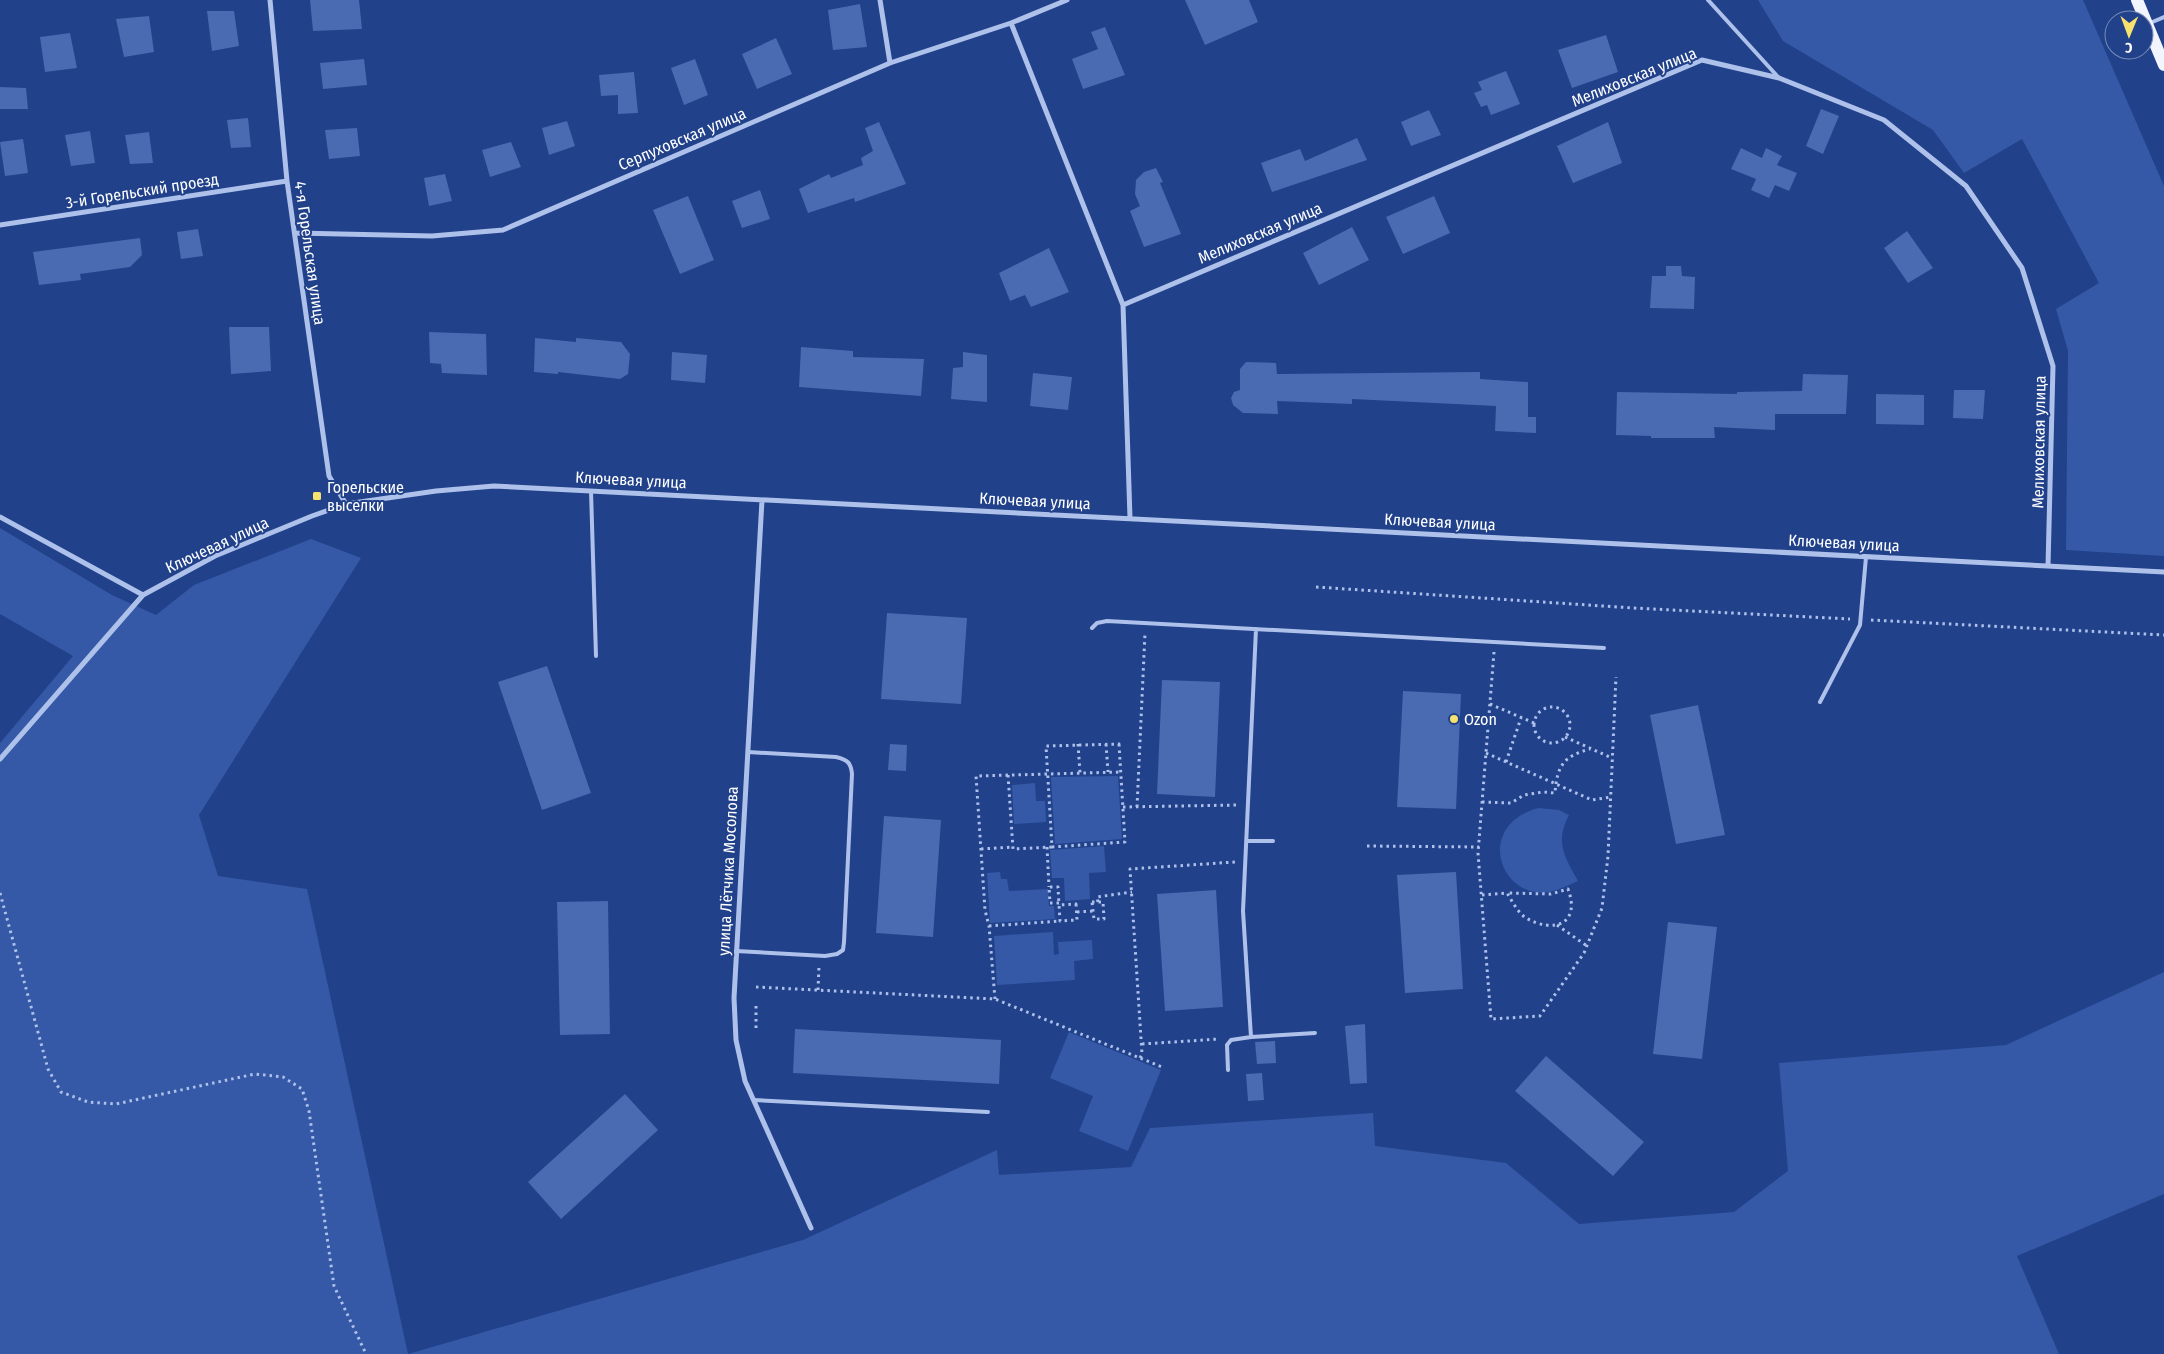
<svg xmlns="http://www.w3.org/2000/svg" width="2164" height="1354" font-family="'Fira Sans Condensed',sans-serif">
<style>
.green{fill:#3559a7}
.building{fill:#4a6ab2}
.lines{fill:none;stroke-linecap:round;stroke-linejoin:round}
.path{stroke:#aec1eb;stroke-width:3;stroke-dasharray:2.5 4;stroke-linecap:butt}
.service{stroke:#aec1eb;stroke-width:4}
.minor{stroke:#aec1eb;stroke-width:5}
.primary{stroke:#f2f5fe;stroke-width:12}
.poi-dot{fill:#f7e26f;stroke:#21418a;stroke-width:2}
.labels{text-anchor:middle;dominant-baseline:central;stroke-width:4;stroke-linejoin:round;paint-order:stroke}
.street-label{font-size:16px;fill:#fff;stroke:#21418a}
.poi-label{font-size:16px;fill:#fff;stroke:#21418a;text-anchor:start}
</style>
<rect width="100%" height="100%" fill="#21418a"/>
<path class="green" d="M1758,0H2083L2164,186V556L2066,550L2068,351L2056,309L2099,283L2022,139L1964,173L1933,130L1783,41Z
M0,528L112,595L156,615L194,585L311,539L361,558L199,815L218,876L307,889L408,1354L803,1240L997,1150L999,1175L1131,1167L1150,1128L1373,1113L1375,1146L1506,1163L1579,1224L1734,1212L1788,1171L1779,1063L2006,1045L2164,972V1194L2017,1256L2059,1354H0V743L73,656L0,614Z
M1118,776L1122,839L1055,844L1051,777Z
M1035,783L1036,801H1045L1046,822L1014,824L1012,785Z
M1538,808L1559,810L1569,815C1555,842 1564,856 1578,881C1569,885 1559,890 1549,892C1500,900 1474,826 1538,808Z
M1104,846L1106,872L1089,873L1090,899L1065,901L1064,878H1052L1050,850Z
M1000,872L1001,879H1007L1009,891L1048,889L1049,906H1054L1055,919L990,923L987,873Z
M1053,932L1054,955L1059,954L1058,942L1092,940L1093,959L1074,961L1075,980L997,985L994,936Z
M1069,1032L1161,1070L1128,1151L1079,1131L1093,1096L1050,1078Z"/>
<path class="building" d="M310,0H359L362,29L313,31Z
M1185,0H1249L1258,22L1205,45Z
M860,4L867,47L833,50L828,10Z
M207,11H234L239,46L212,51Z
M149,16L154,52L124,57L116,19Z
M1105,27L1125,75L1083,89L1072,59L1098,49L1091,32Z
M70,33L77,68L45,72L40,37Z
M1606,35L1618,72L1572,88L1558,50Z
M776,38L792,74L757,89L742,54Z
M364,59L367,85L323,89L320,63Z
M695,59L708,95L684,105L671,68Z
M1506,71L1520,104L1491,115L1487,105L1481,107L1474,93L1482,90L1478,82Z
M634,72L638,113L618,114V95L601,96L599,75Z
M0,87L26,88L28,109H0Z
M1821,109L1839,116L1823,154L1806,146Z
M1429,110L1441,135L1411,146L1401,122Z
M248,118L251,147L231,148L227,120Z
M567,121L575,146L549,155L542,128Z
M879,122L906,184L855,202L854,198L808,213L799,189L829,174L831,178L863,165L861,158L873,151L865,128Z
M1608,122L1622,163L1573,183L1557,146Z
M357,128L360,156L329,159L325,130Z
M90,131L95,163L71,166L65,135Z
M149,132L153,163L130,164L125,135Z
M1357,138L1367,160L1272,192L1261,163L1300,149L1305,161Z
M23,139L28,173L5,176L0,142Z
M511,142L521,167L490,177L482,150Z
M1741,148L1762,158L1766,148L1782,156L1777,165L1797,173L1789,191L1775,185L1769,198L1751,190L1756,179L1731,169Z
M1156,168L1163,182L1160,183L1181,234L1144,247L1130,211L1140,206L1135,194L1136,180L1144,172Z
M445,174L452,201L429,206L424,178Z
M760,190L770,219L742,228L732,201Z
M688,196L714,260L680,274L653,210Z
M1434,196L1450,233L1403,254L1386,217Z
M1352,227L1369,260L1319,285L1303,253Z
M198,229L203,256L181,259L177,232Z
M1907,231L1933,268L1908,283L1884,248Z
M140,238L142,255L130,267L80,274L81,280L39,285L33,252Z
M1049,248L1069,292L1031,307L1025,295L1010,301L999,273Z
M1666,266H1681L1682,276L1695,277L1694,309L1650,308L1652,276H1666Z
M229,327H269L271,371L231,374Z
M429,332L486,334L487,375L442,373L441,364L430,363Z
M535,338L576,342V338L621,342L630,354L628,374L620,379L558,372V374L534,372Z
M801,347L853,351V357L924,359L921,396L799,387Z
M672,352L707,355L705,383L671,380Z
M963,352L987,355V402L951,399L953,368L963,367Z
M1246,362L1276,363L1277,374L1480,372V379L1528,382V417H1536V433L1495,431L1496,406L1352,399V404L1277,401L1278,414L1243,413L1233,405L1231,398L1234,392L1240,390V369Z
M1033,373L1072,377L1068,410L1030,406Z
M1803,374L1848,375L1846,414H1775V430L1714,427L1715,438H1651V436L1616,435L1617,392L1737,394V392L1802,391Z
M1954,390H1985L1983,419L1953,418Z
M1876,394L1924,395V425L1876,424Z
M887,613L967,618L961,704L881,699Z
M547,666L591,793L542,810L498,682Z
M1162,680L1220,682L1215,797L1157,794Z
M1403,691L1461,694L1456,809L1397,807Z
M1698,705L1725,835L1676,844L1650,715Z
M890,744L907,745L906,771L888,770Z
M884,816L941,820L933,937L876,933Z
M1456,872L1463,989L1405,993L1397,875Z
M1216,890L1223,1007L1165,1011L1157,894Z
M608,901L610,1034L560,1035L557,902Z
M1668,922L1717,927L1702,1059L1653,1054Z
M1365,1024L1367,1083L1350,1084L1345,1026Z
M795,1029L1001,1040L999,1084L793,1073Z
M1275,1041L1276,1063L1257,1064L1255,1042Z
M1546,1056L1644,1142L1613,1176L1515,1091Z
M1262,1073L1264,1100L1248,1101L1246,1074Z
M625,1094L658,1130L561,1219L528,1182Z"/>
<g class="lines">
<path class="path" d="M1316,587L1633,608L1850,619
M1871,620L2164,635
M1494,652L1478,853L1491,1019L1540,1016L1584,953L1602,908L1608,856L1616,677
M1490,704L1534,723
M1534 725a18 18 0 1 1 36 0a18 18 0 1 1-36 0Z
M1565,737L1612,758
M1078,744L1080,773
M1106,744L1108,772
M1119,744L1125,842L1052,847L1046,746Z
M1486,753L1592,800L1611,797
M1506,762L1521,718
M1008,775L1013,849L1052,847
M1482,802L1511,803L1524,795L1543,792L1555,793C1557,765 1564,756 1590,749
M1123,807L1238,805
M1137,807L1145,633
M1367,846L1479,847
M1047,847L1049,887
M981,849L1013,847
M0,893L48,1069L61,1092L88,1102L116,1104L255,1074L283,1077L302,1089L309,1111L334,1286L366,1354
M1482,895L1507,893C1512,901 1518,913 1526,918C1554,934 1581,924 1568,889L1551,894L1507,893
M1092,902H1103L1104,919H1094Z
M1098,902L1097,897L1132,892
M1059,903H1050L1049,887H1058L1059,905
M1076,904L1077,920L1060,921L1059,905Z
M1077,912L1093,911
M1557,925L1587,946
M989,926L1060,921
M756,987L995,999L1162,1067
M818,990L819,966
M995,999L989,926L985,910L976,776L1121,772
M756,1028V1002
M1142,1044L1219,1039
M1140,1058L1142,1054L1130,869L1235,862"/>
<path class="service" d="M1708,0L1779,78
M2150,23L2164,17
M591,491L596,656
M1092,628L1097,623L1107,621L1604,648
M1256,629L1243,911L1251,1037L1315,1033
M1820,702L1860,625L1866,557
M1247,841H1273
M736,951L825,956L837,954L843,950L844,942L852,774C851,763 848,760 836,757L748,752
M1228,1070L1227,1045L1231,1040L1251,1037
M754,1100L988,1112"/>
<path class="minor" d="M270,0L287,181L329,476L346,504
M880,0L890,63
M1011,23L1123,305L1130,518
M0,225L287,181
M295,233L432,236L503,230L890,63L1011,23L1067,0
M1123,305L1702,60L1779,78L1884,120L1966,186L2022,268L2053,366L2048,566
M762,500L734,998L736,1040L745,1081L811,1228
M0,517L143,595
M0,759L143,595L215,556L312,516L346,504L436,491L494,486L2164,572"/>
<path class="primary" d="M2137,0L2164,65"/>
</g>
<g class="poi-dot">
<rect x="312" y="491" width="10" height="10" rx="2.5"/>
<circle cx="1454" cy="719" r="5"/>
</g>
<g class="labels">
<g class="street-label">
<text transform="translate(1634 77) rotate(-22)">Мелиховская улица</text>
<text transform="translate(682 139) rotate(-23)">Серпуховская улица</text>
<text transform="translate(142 191) rotate(-9)">3-й Горельский проезд</text>
<text transform="translate(1260 233) rotate(-23)">Мелиховская улица</text>
<text transform="translate(310 253) rotate(82)">4-я Горельская улица</text>
<text transform="translate(2039 442) rotate(-89)">Мелиховская улица</text>
<text transform="translate(631 480) rotate(3)">Ключевая улица</text>
<text transform="translate(1035 501) rotate(3)">Ключевая улица</text>
<text transform="translate(1440 522) rotate(3)">Ключевая улица</text>
<text transform="translate(1844 543) rotate(3)">Ключевая улица</text>
<text transform="translate(217 545) rotate(-25)">Ключевая улица</text>
<text transform="translate(728 871) rotate(-87)">улица Лётчика Мосолова</text>
</g>
<g class="poi-label">
<text x="327" y="487">Горельские<tspan x="327" dy="18">выселки</tspan></text>
<text x="1464" y="719">Ozon</text>
</g>
</g>
<g transform="translate(2129 35) rotate(181)"><circle r="24" fill="#21418a" stroke="#7a8db9"/>
<path d="M0-4L9 19L0 12L-9 19Z" fill="#f7e26f"/>
<text y="-8" font-size="14" font-weight="bold" text-anchor="middle" fill="#ffffff">С</text>
</g>
</svg>
